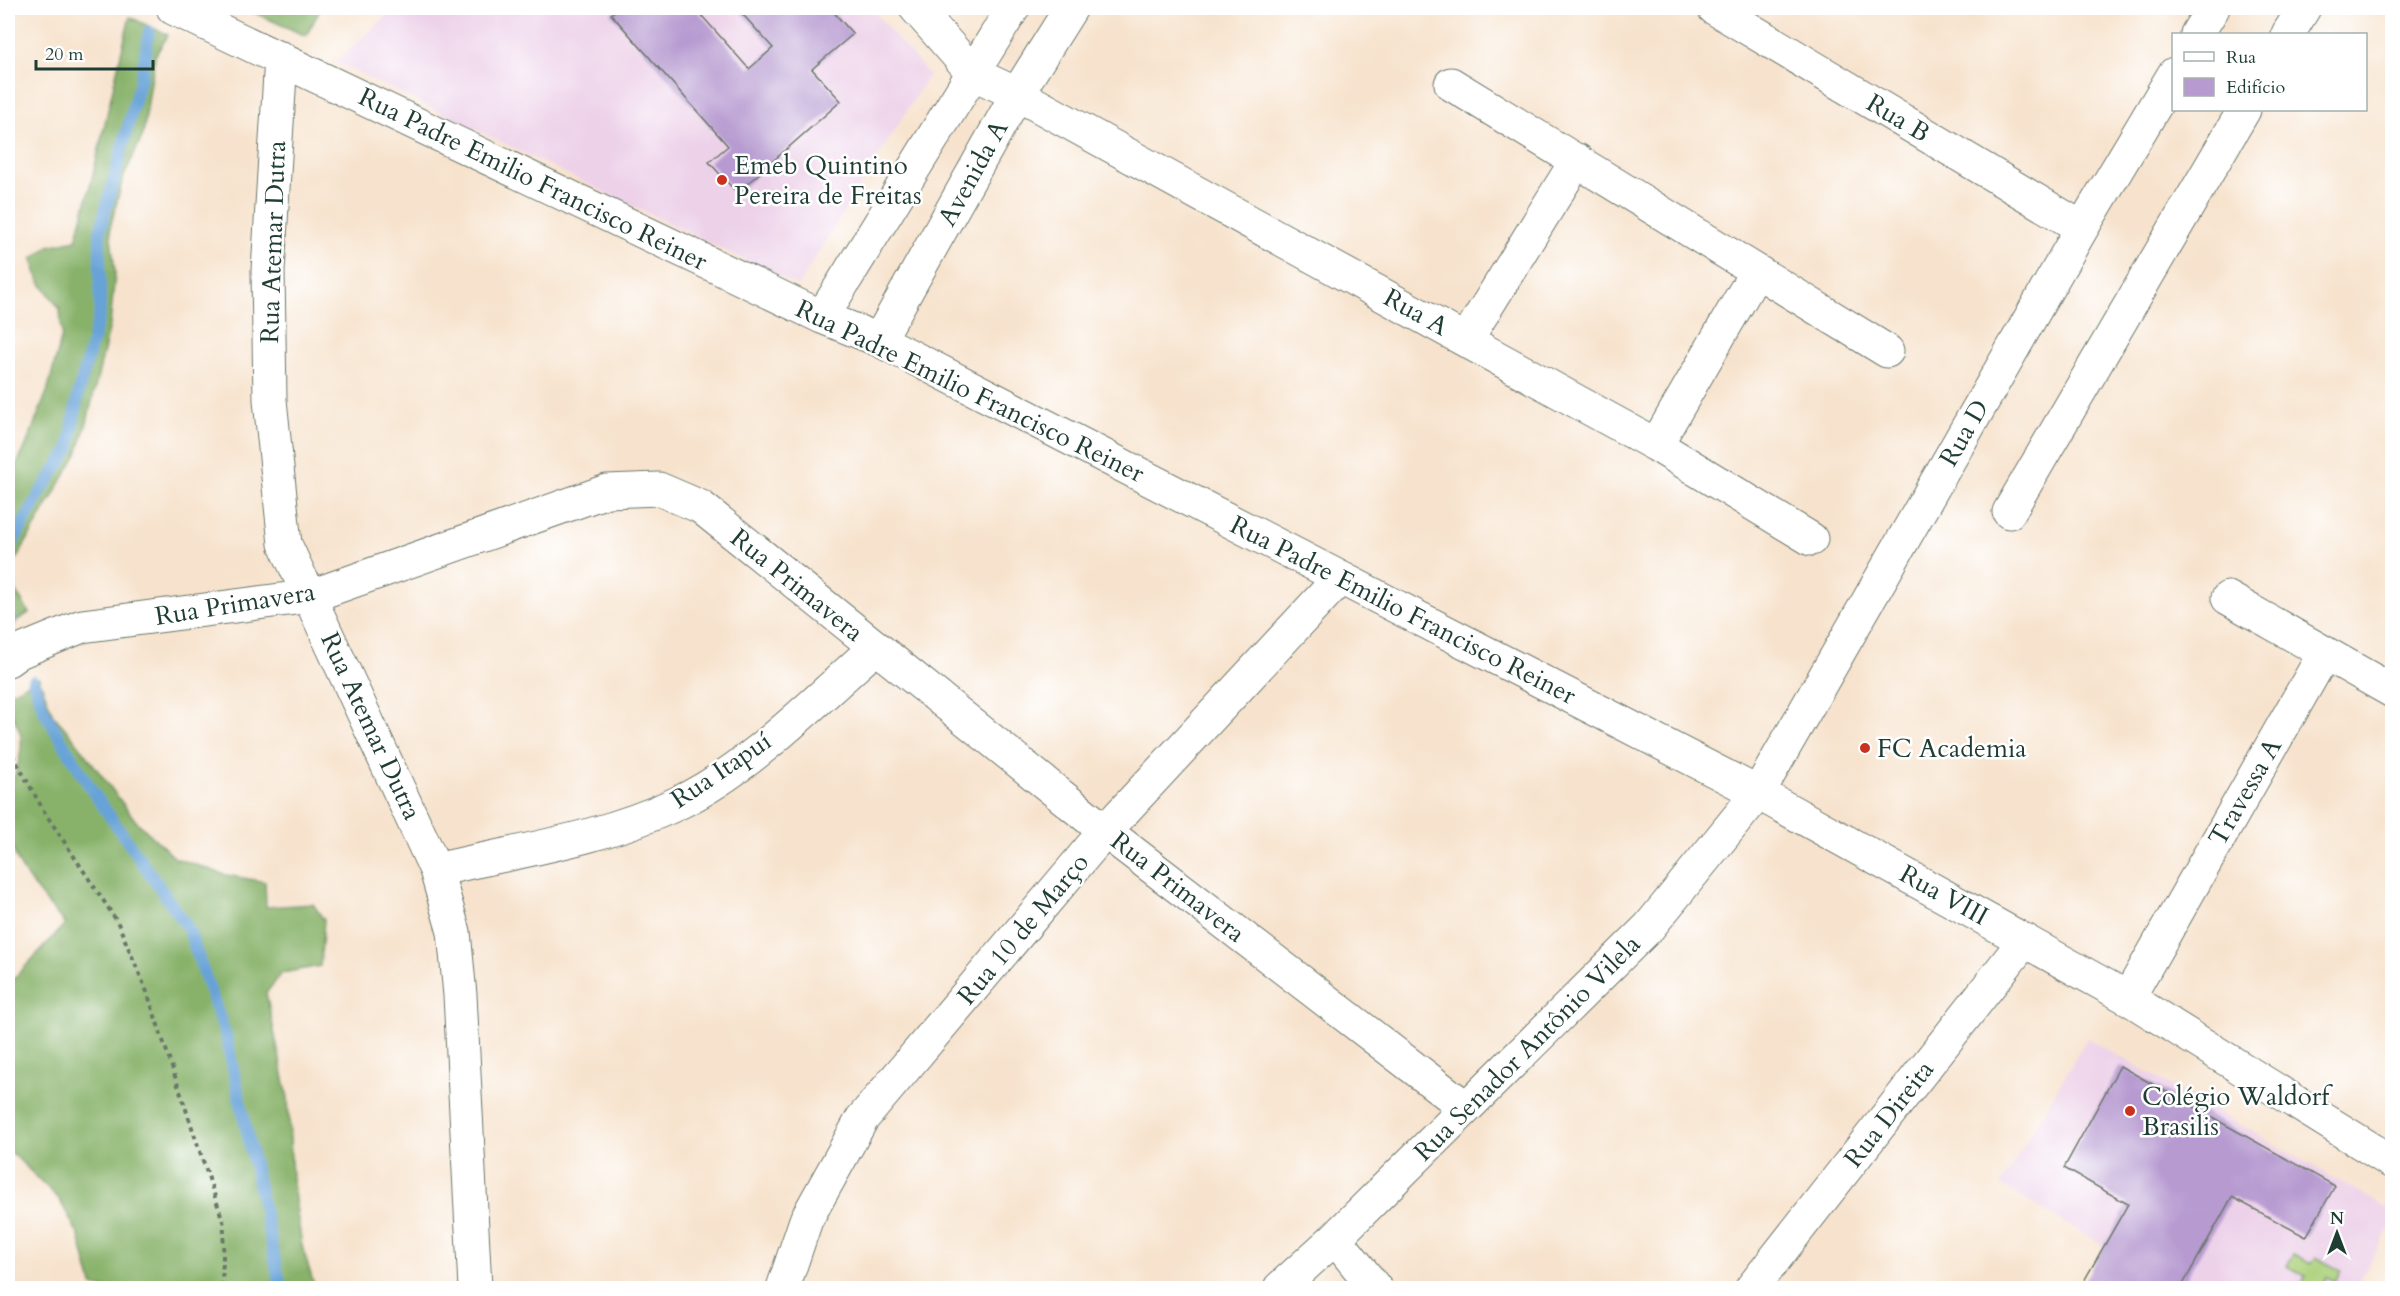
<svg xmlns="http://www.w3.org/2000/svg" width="2400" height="1296" font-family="Cardo,serif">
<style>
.built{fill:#edd1e9}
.green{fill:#abd07a;stroke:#658657;stroke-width:1.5}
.forest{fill:#88b26a;stroke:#54784f;stroke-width:1.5}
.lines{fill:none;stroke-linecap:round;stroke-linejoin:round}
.stream{stroke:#68a3d8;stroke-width:12}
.building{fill:#b69ad0}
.minor-casing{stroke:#6b776a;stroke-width:35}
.path{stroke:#6b776a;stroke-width:4;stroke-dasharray:4.5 4.5;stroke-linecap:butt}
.minor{stroke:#fff;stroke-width:33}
.poi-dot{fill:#c8321e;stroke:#fff;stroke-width:2}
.labels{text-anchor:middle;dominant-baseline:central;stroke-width:5;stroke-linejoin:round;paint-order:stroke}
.street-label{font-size:26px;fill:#1f3d34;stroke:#fff}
.poi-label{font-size:26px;fill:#1f3d34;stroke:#fff;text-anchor:start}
</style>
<rect width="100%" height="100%" fill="#fff"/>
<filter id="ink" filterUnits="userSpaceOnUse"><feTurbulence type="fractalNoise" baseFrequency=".0167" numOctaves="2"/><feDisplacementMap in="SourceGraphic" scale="12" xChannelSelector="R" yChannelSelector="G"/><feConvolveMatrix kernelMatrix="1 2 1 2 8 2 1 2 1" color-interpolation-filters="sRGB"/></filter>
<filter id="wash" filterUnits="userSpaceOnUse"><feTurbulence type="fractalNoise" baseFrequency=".008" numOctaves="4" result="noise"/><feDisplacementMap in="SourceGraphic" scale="24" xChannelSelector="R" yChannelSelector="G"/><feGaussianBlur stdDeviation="1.35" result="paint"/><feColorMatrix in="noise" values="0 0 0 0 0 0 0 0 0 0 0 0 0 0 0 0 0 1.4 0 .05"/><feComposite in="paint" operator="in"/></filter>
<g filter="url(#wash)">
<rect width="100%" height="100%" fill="#f7e3cd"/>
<path class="built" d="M395,8H871L929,75L798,286L336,62Z
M2087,1038L2392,1211V1224L2355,1288H2080L2104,1246L2001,1185Z"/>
<path class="green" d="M2293,1255L2311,1264L2316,1257L2341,1271L2335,1281L2327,1277L2324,1284L2330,1288H2299L2306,1276L2287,1266Z"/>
<path class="forest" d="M244,8H321L306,36Z
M130,17L168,35L155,56L143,135L123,178L110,228L115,273L110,325L87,422L77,454L13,565L15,590L29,613L8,626V480L24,450L47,392L62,335L60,309L39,281L32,259L49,246L76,240C97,166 111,92 130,17Z
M39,678L53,715L72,736L135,820L175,858L226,875L265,882L266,907L313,904L324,920L320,966L282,973L266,993L288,1098L292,1179L302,1246L315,1288H103L92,1285L79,1236L59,1199L11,1152H8V985L65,924C30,882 0,855 9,795C13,777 23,757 21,737C19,721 7,715 8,694Z"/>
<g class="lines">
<path class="stream" d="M8,552L40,493L69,449L78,394L100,313V231L142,74L149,31
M8,612L11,621
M33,681L45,713L93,792L188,928L226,1036L281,1288"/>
</g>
<g id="blocks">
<path class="building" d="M618,8H695L749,69L773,48L737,8H830L853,34L812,69L841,101L737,193L709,162L728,146L611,14Z
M2120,1066L2335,1186L2306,1237L2232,1197L2181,1288H2080L2128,1204L2064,1168Z"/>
</g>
</g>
<g filter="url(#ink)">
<use href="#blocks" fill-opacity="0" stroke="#6b776a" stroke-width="1.5"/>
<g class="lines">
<defs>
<path id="minor" d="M173,8L822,317L879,340L1758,793L2128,998L2392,1162
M916,8L974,74L1017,94L1656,445L1811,539
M1714,8L2082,228
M2197,34L2213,8
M2288,34L2304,8
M281,58L268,271L270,400L285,544L436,870L454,932L460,995L475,1288
M1451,84L1887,351
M822,317L1013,8
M879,340L1017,94L1071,8
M1466,340L1577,160
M1656,445L1756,272
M2009,512L2244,110
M2228,598L2392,691
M8,660L19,652L82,626L311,596L607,491L659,489L701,507L1105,831L1466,1108
M436,870C517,851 603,839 678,803C747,771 817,699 875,648
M2128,998L2324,654
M1335,1238L1375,1288
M783,1288L806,1220L862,1119L1105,831L1340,578
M1280,1288L1335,1238L1649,927L1758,793L2082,228L2174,74
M1752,1288L2025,940"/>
</defs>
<use href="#minor" class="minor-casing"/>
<path class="path" d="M8,747L45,813L117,921L147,992L224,1224L222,1288"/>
<use href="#minor" class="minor"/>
</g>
</g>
<g class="poi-dot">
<circle cx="722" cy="180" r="6"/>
<circle cx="1865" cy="748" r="6"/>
<circle cx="2130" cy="1111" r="6"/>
</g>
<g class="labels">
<g class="street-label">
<text transform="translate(1898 118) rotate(31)">Rua B</text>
<text transform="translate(973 173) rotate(-61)">Avenida A</text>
<text transform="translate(533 179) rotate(26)">Rua Padre Emilio Francisco Reiner</text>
<text transform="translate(273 242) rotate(-88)">Rua Atemar Dutra</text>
<text transform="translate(1416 312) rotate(29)">Rua A</text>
<text transform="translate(970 391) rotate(26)">Rua Padre Emilio Francisco Reiner</text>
<text transform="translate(1964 433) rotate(-60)">Rua D</text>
<text transform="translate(797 585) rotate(39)">Rua Primavera</text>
<text transform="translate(235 604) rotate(-9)">Rua Primavera</text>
<text transform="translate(1403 610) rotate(27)">Rua Padre Emilio Francisco Reiner</text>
<text transform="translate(371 726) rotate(65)">Rua Atemar Dutra</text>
<text transform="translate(721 770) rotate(-34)">Rua Itapuí</text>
<text transform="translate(2245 792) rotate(-60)">Travessa A</text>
<text transform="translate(1178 887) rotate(38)">Rua Primavera</text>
<text transform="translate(1944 895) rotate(29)">Rua VIII</text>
<text transform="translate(1023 929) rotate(-50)">Rua 10 de Março</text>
<text transform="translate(1527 1048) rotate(-45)">Rua Senador Antônio Vilela</text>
<text transform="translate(1889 1114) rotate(-52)">Rua Direita</text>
</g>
<g class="poi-label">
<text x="734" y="165">Emeb Quintino<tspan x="734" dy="30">Pereira de Freitas</tspan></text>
<text x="1877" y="748">FC Academia</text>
<text x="2142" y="1096">Colégio Waldorf<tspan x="2142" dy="30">Brasilis</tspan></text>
</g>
</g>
<rect width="2400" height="1296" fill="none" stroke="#fff" stroke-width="30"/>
<rect x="2172" y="33" width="195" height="78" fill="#ffffff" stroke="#a5b1ae" stroke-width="1.5"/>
<rect x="2184" y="52" width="30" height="9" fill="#ffffff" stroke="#a5b1ae" stroke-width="1.5"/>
<text x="2226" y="63" font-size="18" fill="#1f3d34">Rua</text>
<rect x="2184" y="78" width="30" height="18" fill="#b69ad0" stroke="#a5b1ae" stroke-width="1.5"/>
<text x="2226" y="93" font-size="18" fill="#1f3d34">Edifício</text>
<g transform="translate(2337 1233)" stroke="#ffffff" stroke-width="4.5" paint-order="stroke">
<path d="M0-4.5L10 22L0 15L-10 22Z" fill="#1f3d34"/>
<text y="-9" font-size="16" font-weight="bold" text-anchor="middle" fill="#1f3d34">N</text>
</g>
<path d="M36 60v9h117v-9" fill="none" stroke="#1f3d34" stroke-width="3"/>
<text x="45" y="60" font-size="18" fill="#1f3d34" stroke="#ffffff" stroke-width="4.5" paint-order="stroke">20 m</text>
</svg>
